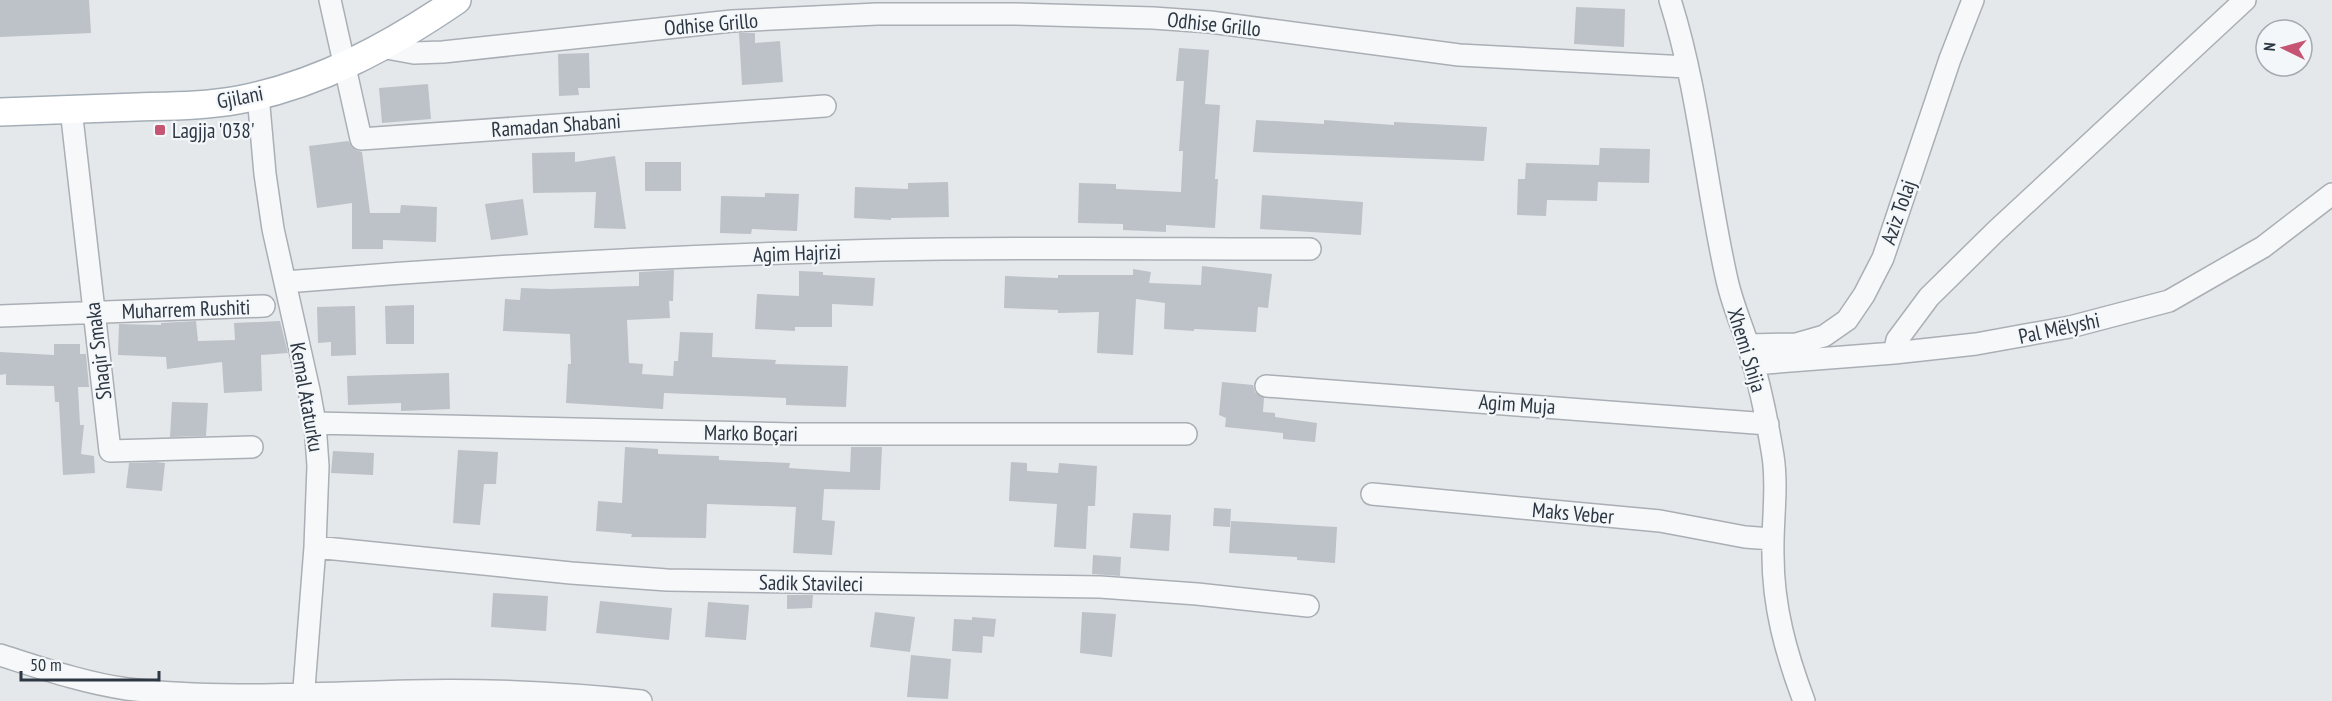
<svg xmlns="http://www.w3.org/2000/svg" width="2332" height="701" font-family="'PT Sans Narrow',sans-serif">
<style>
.building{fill:#bcc2c8}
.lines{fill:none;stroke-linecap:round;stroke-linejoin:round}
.minor-casing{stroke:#aaafb5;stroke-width:24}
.major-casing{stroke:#a5aeb6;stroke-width:30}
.minor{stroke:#f7f8fa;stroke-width:21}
.major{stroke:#fff;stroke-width:27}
.poi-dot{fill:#c55572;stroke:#f4f7f9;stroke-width:2}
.labels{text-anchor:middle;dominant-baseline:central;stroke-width:4.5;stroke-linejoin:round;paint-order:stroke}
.street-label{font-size:21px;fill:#2d3743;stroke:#f4f7f9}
.poi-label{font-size:21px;fill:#2d3743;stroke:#f4f7f9;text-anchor:start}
</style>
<rect width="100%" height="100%" fill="#e5e8eb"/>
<path class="building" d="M0,0H89L91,33L0,37Z
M1576,7L1625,9L1624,47L1574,44Z
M739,33H755V43L780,41L783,82L742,85Z
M1179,48L1209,50L1205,104L1220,105L1215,179H1218L1215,228L1166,225V232L1123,230V224L1078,223L1079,183L1116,184V189L1181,192L1183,151H1179L1184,81H1176Z
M589,53L590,88H578L579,95L559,96L558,54Z
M428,84L431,119L382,123L379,88Z
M1256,120L1324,124V120L1394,125V122L1487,127L1484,161L1253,152Z
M348,141L356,150L362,152L370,213H400L401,205L437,207L436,242L383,240V249H352V203L317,208L309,146Z
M1600,148L1650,149L1649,183L1598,182L1597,201L1547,200L1546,216L1517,215L1518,179H1525L1526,163L1599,165Z
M575,152V162L615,156L626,229L594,228L596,192L533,193L532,153Z
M645,162H681V191H645Z
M948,182L949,217L891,218V220L854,218L855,187L908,189V183Z
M765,193L799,194L797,231L752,229L751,234L720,233L721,196L765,197Z
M1262,195L1363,202L1361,235L1260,229Z
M523,199L528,235L491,240L485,204Z
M1202,266L1272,274L1268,308L1258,307L1256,332L1194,329V331L1164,329L1165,303L1136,299L1133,355L1097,353L1099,312L1058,313V310L1004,308L1005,276L1058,278V275H1133V269L1151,272L1149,283L1201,285Z
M674,270L673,301H669L670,318L627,320L629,363L643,364L642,374L673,376L674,361H678L680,332L713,333L712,357L776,360L775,364L848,366L846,407L786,405V398L664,393L663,409L566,403L568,364H571L570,334L503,331L505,299L520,300L521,288L551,289L639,286V272Z
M799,271L823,272V275L875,278L873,306L832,304V327H795V331L755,329L757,294L799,296Z
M414,305V344H386L385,306Z
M355,306L356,355L331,356V342L318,343L317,307Z
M196,321L198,341L235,340L234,323L280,321L288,353L261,355L262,391L224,393L222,362L167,369L166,357L118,355L119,324L161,325V323Z
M54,344H80V354H86L89,387H78L80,425H84L81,454L94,456L95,473L63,475L59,402H55L54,386L6,385V374L0,375V352L54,355Z
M449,373L450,409L401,411V403L348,405L347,376Z
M1222,382L1253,385L1255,392L1264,398L1263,412L1275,413V417L1317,423L1315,442L1283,439V433L1225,427L1226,418L1219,415Z
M172,402L208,403L206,436L170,437Z
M625,447L658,449V454L719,456V460L790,463L789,468L850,472L851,447H882L880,490L824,489L822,520L835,521L832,555L793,553L796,507L707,504L706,538L631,537L632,534L596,531L598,501L622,503Z
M458,450L498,452L496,484H484L480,525L453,523Z
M333,451L374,453L373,475L331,473Z
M156,462L165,463L162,491L126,488L129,463Z
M1011,462L1027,463V471L1058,473L1059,463L1097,466L1095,506H1088L1086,549L1054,547L1057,504L1009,501Z
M1214,508L1231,509L1230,527L1213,526Z
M1133,513L1171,515L1169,551L1130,548Z
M1231,521L1337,527L1335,563L1297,560V557L1229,553Z
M1093,555L1121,557L1120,576L1092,574Z
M493,593L548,596L546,631L491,627Z
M787,595H813L812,608L787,609Z
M600,601L672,608L669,640L596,633Z
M708,602L749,605L746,640L705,637Z
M875,612L915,617L910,652L870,647Z
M1082,612L1116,614L1112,657L1080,653Z
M972,617L996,619L994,637L983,636L982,653L952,651L954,619L972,620Z
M911,655L951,659L948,699L907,697Z"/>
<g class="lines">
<defs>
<path id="minor" d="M330,0L361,139L825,106
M1670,0C1699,91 1706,188 1727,280C1732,303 1741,323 1748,345C1759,381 1767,419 1773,456C1778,489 1772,522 1773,555C1773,607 1786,653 1804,701
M381,47L414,53L443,52L732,21L877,14H1015L1153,18L1210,22L1459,55L1687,67
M258,95L265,174L273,229L309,390L315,423L318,466L315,547L303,701
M71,109L110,451L252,447
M285,282C484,266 683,255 882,250C1024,247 1167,249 1310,249
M0,316L264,306
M1748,345L1796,344L1824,336L1847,320L1864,295L1883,258L1950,59L1973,0
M1894,353L1897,340L1929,297L1996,231L2245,0
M1753,364L1894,353L1976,344L2070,327L2169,301L2263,247L2332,194
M1266,386L1768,424
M315,423L792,434H1186
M1372,494L1660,521L1745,537L1772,539
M315,547L571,573L667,580L1100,587L1197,594L1308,606
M0,655C41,668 84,683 127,689C219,700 317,693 409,691C486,689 565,693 641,701"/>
<path id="major" d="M0,112C46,110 92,109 137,107C171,106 205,106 238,100C318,85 390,46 457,0"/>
</defs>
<use href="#minor" class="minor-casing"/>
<use href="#major" class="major-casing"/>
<use href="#minor" class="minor"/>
<use href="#major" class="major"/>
</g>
<rect class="poi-dot" x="154" y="124" width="12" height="12" rx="3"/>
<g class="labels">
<g class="street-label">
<text transform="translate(711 24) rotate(-5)">Odhise Grillo</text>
<text transform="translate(1214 24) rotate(6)">Odhise Grillo</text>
<text transform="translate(240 97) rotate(-11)">Gjilani</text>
<text transform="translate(556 125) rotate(-4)">Ramadan Shabani</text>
<text transform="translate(1898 212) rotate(-71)">Aziz Tolaj</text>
<text transform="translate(797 253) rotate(-2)">Agim Hajrizi</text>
<text transform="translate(186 309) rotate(-2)">Muharrem Rushiti</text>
<text transform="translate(2059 328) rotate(-12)">Pal Mëlyshi</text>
<text transform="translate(1747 350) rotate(73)">Xhemi Shija</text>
<text transform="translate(98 351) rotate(-97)">Shaqir Smaka</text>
<text transform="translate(307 397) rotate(80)">Kemal Ataturku</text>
<text transform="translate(1517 404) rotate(4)">Agim Muja</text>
<text transform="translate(751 433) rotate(1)">Marko Boçari</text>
<text transform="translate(1573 513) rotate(5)">Maks Veber</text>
<text transform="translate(811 583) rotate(1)">Sadik Stavileci</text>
</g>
<g class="poi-label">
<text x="172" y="130">Lagjja '038'</text>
</g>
</g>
<g transform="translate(2284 48) rotate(275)"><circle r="28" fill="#f4f7f9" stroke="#a4aab0" stroke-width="1.5"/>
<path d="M0-4.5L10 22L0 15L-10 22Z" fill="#c55572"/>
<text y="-9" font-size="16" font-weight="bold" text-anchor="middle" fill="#2d3743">N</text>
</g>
<path d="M21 671v9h138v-9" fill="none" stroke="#2d3743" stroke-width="3"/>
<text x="30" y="671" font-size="18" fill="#2d3743" stroke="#f4f7f9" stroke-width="4.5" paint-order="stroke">50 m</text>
</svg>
